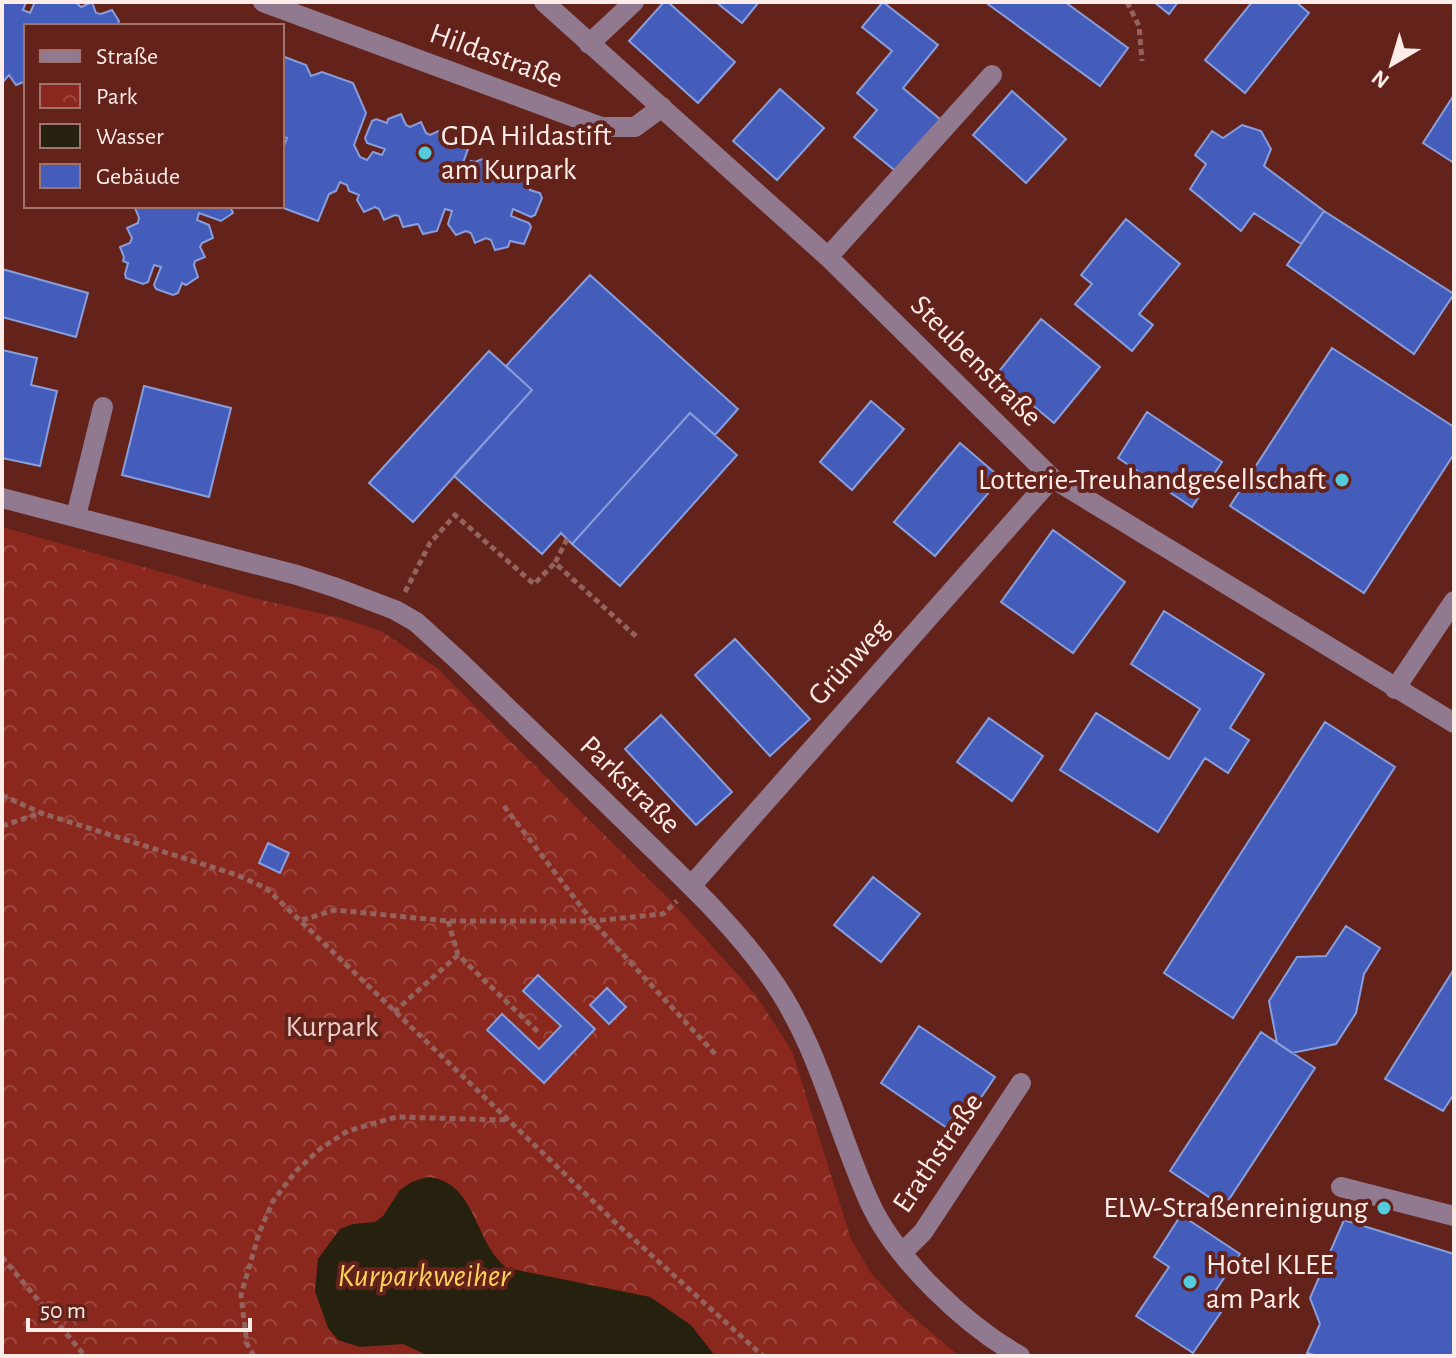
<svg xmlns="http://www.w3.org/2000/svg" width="1456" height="1358" font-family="'Alegreya Sans',sans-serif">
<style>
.park{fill:url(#park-crowns)}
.water{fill:#26200f}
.building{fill:#445dbb;stroke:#889edd;stroke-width:2}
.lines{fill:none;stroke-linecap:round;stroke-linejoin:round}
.path{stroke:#95635d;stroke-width:5;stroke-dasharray:6 4;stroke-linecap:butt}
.minor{stroke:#91798f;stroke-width:20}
.poi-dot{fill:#54cadd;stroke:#63221a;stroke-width:3}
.labels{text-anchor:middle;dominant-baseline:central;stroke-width:8;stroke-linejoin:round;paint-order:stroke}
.street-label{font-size:30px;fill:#feece9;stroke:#63221a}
.poi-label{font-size:30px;fill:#feece9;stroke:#63221a;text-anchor:start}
.park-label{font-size:30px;fill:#eccdc7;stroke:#63221a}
.water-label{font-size:32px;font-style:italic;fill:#fdd25a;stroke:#63221a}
</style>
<defs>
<pattern id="park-crowns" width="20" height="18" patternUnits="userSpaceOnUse" patternTransform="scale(2)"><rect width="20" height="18" fill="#8a281e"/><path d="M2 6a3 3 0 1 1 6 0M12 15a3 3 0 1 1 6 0" fill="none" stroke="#9c473f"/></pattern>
</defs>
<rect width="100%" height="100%" fill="#63221a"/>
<path class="park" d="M2,527L253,598L341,618L381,631L437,668L675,905L755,994L792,1051L851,1239L871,1273L903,1308L959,1356H2Z"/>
<path class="water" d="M427,1177C477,1181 473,1242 507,1268L650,1297L691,1325L715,1356H429L403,1344L360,1347L338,1340L328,1328L315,1291L318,1259L340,1229L353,1224L375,1222L383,1216L400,1190L412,1182Z"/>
<path class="building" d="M2,2H26L23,10L30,13L35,2H75L81,7L92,2L96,13L101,14L112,10L119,21L117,26H26V81L16,85L9,75L2,83Z
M664,2H668L735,62L698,103L629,41Z
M716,2H759L742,23Z
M883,2L938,45L903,88L941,120L898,173L854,137L877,110L857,93L892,51L862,27Z
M985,2H1065L1128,48L1100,86Z
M1154,2H1178L1169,14Z
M1252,2H1296L1309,13L1245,93L1205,60Z
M282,56L306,65L311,76L322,72L353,83L366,113L354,145L360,157L367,160L373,152L382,155L385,149L367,143L365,138L372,121L376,119L387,123L388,119L401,114L406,125L410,127L421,122L426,133L430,135L441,130L446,140L449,142L461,137L468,149L460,171L467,173L471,161L475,162L485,158L490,168L495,170L504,165L509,176L514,177L524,173L532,184L530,190L540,193L542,198L535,215L531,217L513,209L511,216L529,223L531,227L524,244L510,241L508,247L495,250L491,240L486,238L475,243L471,233L466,231L456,235L448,224L452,211L445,209L437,231L423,234L418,224L403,227L399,216L395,215L384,220L379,209L375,207L364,212L357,200L359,195L349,191L347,185L340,182L336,191L329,194L318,221L278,206H282V151L287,138L282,136Z
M780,89L824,128L777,180L733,141Z
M1012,91L1066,139L1026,183L973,135Z
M1454,95V163L1423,143Z
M1242,125L1261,131L1271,149L1264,166L1324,211L1301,244L1254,213L1241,231L1190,189L1206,164L1195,155L1212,131L1223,138Z
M139,206H230L233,213L221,221L199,213L197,220L209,225L213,238L202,243L200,247L205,257L195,261L194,265L198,277L186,285L182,283L178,293L173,295L156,289L154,285L161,267L154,265L148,282L143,284L126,278L125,274L128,263L123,261L124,257L120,247L130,243L132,238L127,228L138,223L139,218L135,208Z
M1324,211L1454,294L1414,354L1287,265Z
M1126,219L1180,264L1139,314L1153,325L1132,351L1075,304L1092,284L1081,275Z
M2,269L88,293L76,337L2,317Z
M590,275L738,409L715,435L690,413L572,544L561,533L542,554L454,476L532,390L506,366Z
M1041,319L1100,367L1054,423L996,375Z
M1332,348L1454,427V454L1364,593L1230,506Z
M2,350L37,358L31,385L57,391L40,466L2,458Z
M489,351L532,390L413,522L369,483Z
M144,386L231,408L209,497L122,475Z
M871,401L904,429L852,490L820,462Z
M1147,412L1222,462L1192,507L1118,458Z
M690,413L737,455L620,586L572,544Z
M960,443L1001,478L935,556L894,522Z
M1053,530L1125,582L1073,653L1001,602Z
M1164,611L1264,674L1230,728L1249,740L1228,773L1205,758L1158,832L1060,770L1096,713L1169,759L1200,709L1131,664Z
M735,639L810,719L770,756L695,675Z
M661,715L732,792L696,825L625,749Z
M989,718L1043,756L1012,801L957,762Z
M1325,722L1395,767L1233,1018L1164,973Z
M268,843L289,853L280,873L259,863Z
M873,877L920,914L881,962L834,925Z
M1346,926L1380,948L1364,974L1356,1013L1336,1044L1292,1053L1277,1043L1269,1001L1297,957L1326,956Z
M1454,969V1094L1443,1111L1385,1079Z
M538,975L595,1029L544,1083L487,1030L502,1014L539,1049L561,1026L523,991Z
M607,988L626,1007L609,1024L590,1005Z
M919,1026L995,1077L956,1134L881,1083Z
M1261,1032L1315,1068L1224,1207L1170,1171Z
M1181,1215L1240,1254L1212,1296L1226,1305L1193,1353L1136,1316L1169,1267L1154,1257Z
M1344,1220L1454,1254V1356H1318L1307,1353L1320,1324L1310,1298Z"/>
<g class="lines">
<path class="path" d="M1127,2L1139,26L1142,61
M567,539L555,563L639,639
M405,592L430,543L455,515L534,584L555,563
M2,795L41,813L237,875L266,888L617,1224L763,1356
M504,806L592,921L717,1056
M2,826L40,813
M302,920L335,910L448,921H592L663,914L677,901
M448,921L458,955L538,1032
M394,1012L458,955
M2,1257L85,1356
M254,1356L247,1344L241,1295L259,1233L273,1201L296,1171L321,1148L348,1131L396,1117L507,1120"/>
<path class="minor" d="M263,2L601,127H635L662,107
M544,2L828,257L1052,478L1454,723
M589,44L634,2
M828,257L992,75
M2,498L297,575L337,588L395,610L416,622L461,663C521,721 581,778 640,836C685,880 731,922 768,974C818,1042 835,1126 869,1201C895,1259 965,1325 1020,1356
M76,516L103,407
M1395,689L1454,601
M691,886L1052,478
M1341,1187L1454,1216
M902,1253L923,1232L1021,1083"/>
</g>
<g class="poi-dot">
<circle cx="425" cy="153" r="8"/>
<circle cx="1342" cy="480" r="8"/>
<circle cx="1384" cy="1208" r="8"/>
<circle cx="1190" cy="1282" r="8"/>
</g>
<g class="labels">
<g class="street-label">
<text transform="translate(496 56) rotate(20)">Hildastraße</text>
<text transform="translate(976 361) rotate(45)">Steubenstraße</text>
<text transform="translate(849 662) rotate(-48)">Grünweg</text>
<text transform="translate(630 785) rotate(44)">Parkstraße</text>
<text transform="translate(938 1153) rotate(-56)">Erathstraße</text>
</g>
<g class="poi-label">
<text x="441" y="136">GDA Hildastift<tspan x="441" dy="34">am Kurpark</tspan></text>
<text x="1326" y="480" text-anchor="end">Lotterie-Treuhandgesellschaft</text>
<text x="1368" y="1208" text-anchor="end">ELW-Straßenreinigung</text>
<text x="1206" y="1265">Hotel KLEE<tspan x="1206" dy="34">am Park</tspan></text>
</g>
<g class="park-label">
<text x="332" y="1027">Kurpark</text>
</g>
<g class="water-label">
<text x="424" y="1276">Kurparkweiher</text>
</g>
</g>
<rect width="1456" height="1358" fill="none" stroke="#feece9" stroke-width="8"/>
<rect x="24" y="24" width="260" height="184" fill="#63221a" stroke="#a1736d" stroke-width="2"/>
<rect x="40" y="50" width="40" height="12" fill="#91798f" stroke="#a1736d" stroke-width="2"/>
<text x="96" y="64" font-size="24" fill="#feece9">Straße</text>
<rect x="40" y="84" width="40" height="24" fill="url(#park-crowns)" stroke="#a1736d" stroke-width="2"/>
<text x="96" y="104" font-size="24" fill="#feece9">Park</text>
<rect x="40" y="124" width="40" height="24" fill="#26200f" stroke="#a1736d" stroke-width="2"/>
<text x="96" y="144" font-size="24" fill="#feece9">Wasser</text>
<rect x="40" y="164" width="40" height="24" fill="#445dbb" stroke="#a1736d" stroke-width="2"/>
<text x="96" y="184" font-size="24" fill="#feece9">Gebäude</text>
<g transform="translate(1392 64) rotate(218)" stroke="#63221a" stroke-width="6" paint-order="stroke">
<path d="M0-6L14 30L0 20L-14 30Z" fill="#feece9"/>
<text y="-12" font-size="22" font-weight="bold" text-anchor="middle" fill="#feece9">N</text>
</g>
<path d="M28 1318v12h222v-12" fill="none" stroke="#feece9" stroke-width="4"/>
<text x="40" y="1318" font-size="24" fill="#feece9" stroke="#63221a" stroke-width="6" paint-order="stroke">50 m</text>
</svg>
